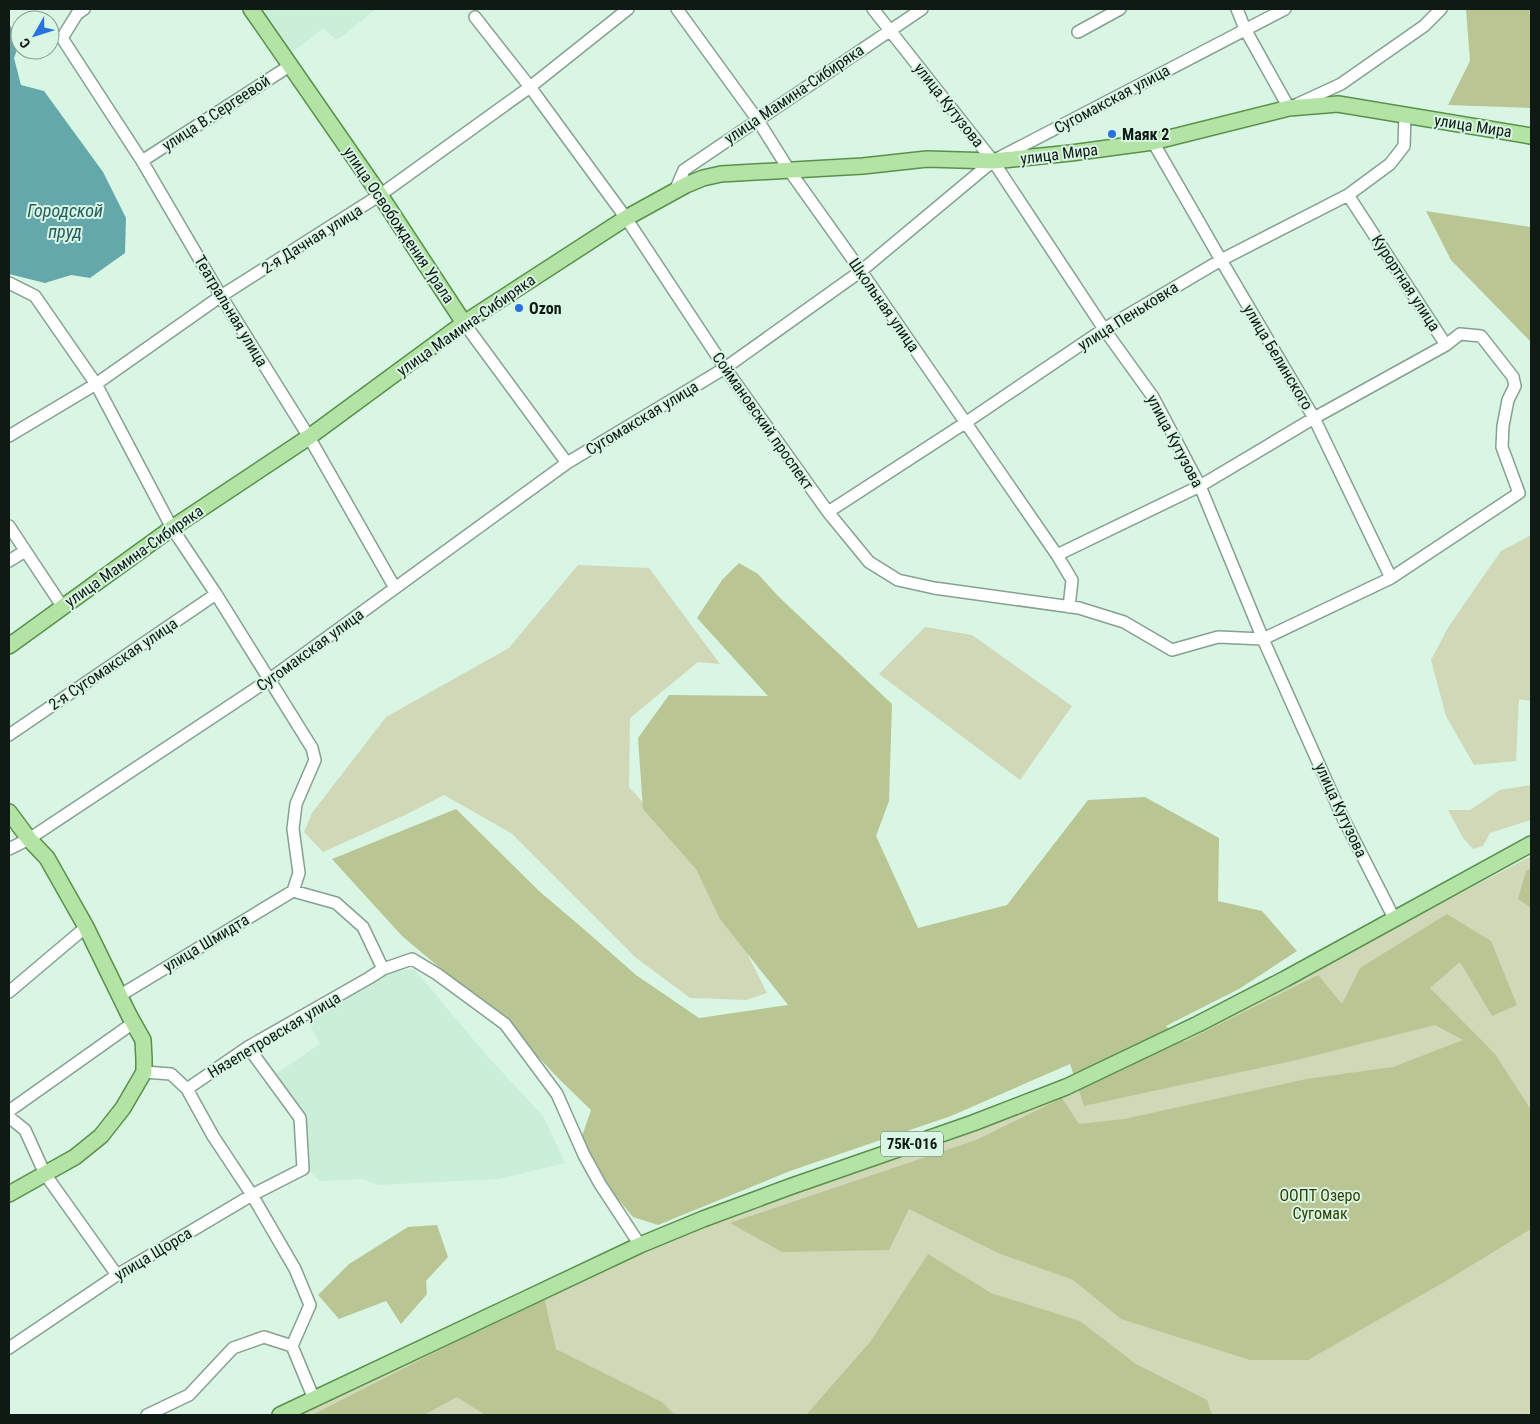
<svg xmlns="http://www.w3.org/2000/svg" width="1540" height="1424" font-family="'Roboto Condensed',sans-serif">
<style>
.built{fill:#caeed8}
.green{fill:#d0d8b8}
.forest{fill:#b9c693}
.water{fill:#64a8ab}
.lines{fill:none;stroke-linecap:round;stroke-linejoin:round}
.minor-casing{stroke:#86a091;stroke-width:14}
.major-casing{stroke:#59914b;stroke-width:18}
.minor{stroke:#fff;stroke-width:11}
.major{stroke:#b3e3a5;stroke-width:15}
.poi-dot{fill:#2772de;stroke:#d9f5e4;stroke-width:2}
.labels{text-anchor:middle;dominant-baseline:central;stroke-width:4;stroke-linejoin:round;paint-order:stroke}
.shield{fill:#d9f5e4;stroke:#4c5c52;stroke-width:1}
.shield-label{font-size:15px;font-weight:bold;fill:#101a14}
.street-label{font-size:16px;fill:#101a14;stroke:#d9f5e4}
.poi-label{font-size:16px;font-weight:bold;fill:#101a14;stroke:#d9f5e4;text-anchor:start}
.park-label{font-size:16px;fill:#343e01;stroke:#d9f5e4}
.water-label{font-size:18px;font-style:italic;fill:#235d5f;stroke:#d9f5e4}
</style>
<rect width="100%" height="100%" fill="#d9f5e4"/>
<path class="built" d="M256,9H376L337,40L323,28L288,56Z
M414,969L489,1058L543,1116L565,1163L499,1179L377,1185L364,1179L320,1181L305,1167L303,1120L273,1076L320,1044L309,1023L378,974Z"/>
<path class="green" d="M1531,535V701L1519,699L1516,761L1474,765L1446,716L1431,660L1449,626L1501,551Z
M578,565L649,568L720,664L698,662L630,718L629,787L707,874L767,993L746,1000L690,998L635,957L511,833L444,795L405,815L323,852L304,832L312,813L386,717L509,648Z
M925,627L972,635L1072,706L1020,780L879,674Z
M1531,785V820L1490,833L1483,846L1473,849L1463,838L1448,810H1470L1500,790Z
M1531,856V1415H297L507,1312L643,1250L796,1190L981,1128L1071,1091L1204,1028Z"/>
<path class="forest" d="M1466,9H1531V108L1448,105L1470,61Z
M1426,211L1531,227V342L1451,260Z
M739,563L758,574L779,597L892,704L889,801L876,836L918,928L1007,905L1088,800L1145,797L1219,838L1218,901L1262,911L1297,951L1239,989L1166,1026L1184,1042L1318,975L1342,1004L1360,968L1447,914L1491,941L1517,1005L1492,1016L1460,962L1430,988L1495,1054L1531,1110V1229L1446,1281L1308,1360H1250L1121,1319L1073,1280L998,1253L909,1209L889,1250L782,1252L730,1223L976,1140L1062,1098L1079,1124L1124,1119L1306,1079L1393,1067L1463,1040L1435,1025L1301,1059L1084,1106L1070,1064L951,1116L790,1171L658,1225L633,1217L613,1193L580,1142L591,1110L559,1079L508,1025L402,936L332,859L456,809L539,891L586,931L636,975L699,1018L788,1005L720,919L696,869L643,809L638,738L669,695L768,696L697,618L722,580Z
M1531,868V908L1518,899L1526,871Z
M437,1225L448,1257L426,1281L427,1294L401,1324L386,1301L339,1319L318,1295L349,1264L408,1227Z
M928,1254L991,1293L1080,1321L1136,1364L1207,1400L1212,1415H806L870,1342Z
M544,1297L556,1349L662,1402L675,1415H485L457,1397L424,1415H312Z"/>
<path class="water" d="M9,25L20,36V42L14,58L21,85L44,91L103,172L126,218L125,253L90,278L71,275L45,283L9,274Z"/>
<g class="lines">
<defs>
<path id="minor" d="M84,9L77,14L62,38L142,161L221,296L309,437L395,588
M677,9L757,119L789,170L861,271L1057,555L1072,580L1069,607
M873,9L993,161L1104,329L1153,397L1200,486L1263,639L1343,818L1395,920
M1237,9L1245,29L1289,108L1341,84L1424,26L1441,9
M475,17L530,87L626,218L725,368L828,512L869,562L898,580L934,588L1079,608L1124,622L1172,650L1218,637L1263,639L1391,578L1519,493L1502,447L1503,426L1508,400L1515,386L1513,377L1481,336L1460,334L1446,345L1348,195
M1078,32L1120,9
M1153,142L1221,260L1314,418L1391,578
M142,161L291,65
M675,191L684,170L922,9
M9,283L35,296L96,384L172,528L216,594L312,748L315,760L296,804L293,829L299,873L293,891L336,903L363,927L383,969L412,959L437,974L505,1024L557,1094L584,1155L600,1184L640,1245
M464,323L567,463
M9,436L96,384L221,296L380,195L530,87L628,9
M828,512L965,423L1104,329L1221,260L1348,195L1390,164L1404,146L1405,115
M9,526L62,606
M1057,555L1200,486L1314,418L1446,345
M9,561L25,551
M9,735L216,594
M9,849L29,839L270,679L567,463L725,368L861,271L993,161L1285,9
M9,992L86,927
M119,996L293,891
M144,1072L171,1074L187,1089L248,1047L369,978L383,969
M187,1089L213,1136L252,1195L295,1269L310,1305L292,1346L314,1399
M9,1111L133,1023
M9,1117L25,1130L45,1174L117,1275
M9,1348L117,1275L252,1195L303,1169L300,1118L248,1047
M147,1415L189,1395L233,1348L264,1337L292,1346"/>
<path id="major" d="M251,9L380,195L464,323
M9,646L172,528L309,437L464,323L626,218L686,185L703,178L721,174L863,166L927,159L993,161L1071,153L1153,142L1289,108L1338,104L1531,136
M9,812L29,839L47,858L86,927L129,1015L143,1040L144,1059V1072L123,1108L101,1136L75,1157L9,1194
M280,1415L640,1245L703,1219L792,1186L973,1123L1066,1087L1198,1024L1285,979L1531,844"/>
</defs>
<use href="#minor" class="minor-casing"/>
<use href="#major" class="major-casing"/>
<use href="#minor" class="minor"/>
<use href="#major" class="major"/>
</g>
<g class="poi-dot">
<circle cx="1112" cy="134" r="5"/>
<circle cx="519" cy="308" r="5"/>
</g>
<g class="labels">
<rect class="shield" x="881" y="1131.5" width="62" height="25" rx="4"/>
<g class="shield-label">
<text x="912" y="1144">75К-016</text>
</g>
<g class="street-label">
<text transform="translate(794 94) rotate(-34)">улица Мамина-Сибиряка</text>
<text transform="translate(1112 99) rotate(-28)">Сугомакская улица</text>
<text transform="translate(949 105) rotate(52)">улица Кутузова</text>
<text transform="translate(216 113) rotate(-33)">улица В.Сергеевой</text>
<text transform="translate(1473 126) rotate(9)">улица Мира</text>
<text transform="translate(1059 154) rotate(-7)">улица Мира</text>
<text transform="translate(399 225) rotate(56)">улица Освобождения Урала</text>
<text transform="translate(312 239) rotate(-32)">2-я Дачная улица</text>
<text transform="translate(1406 283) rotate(57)">Курортная улица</text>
<text transform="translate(884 305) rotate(55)">Школьная улица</text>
<text transform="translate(231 311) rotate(59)">Театральная улица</text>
<text transform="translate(1128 316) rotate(-32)">улица Пеньковка</text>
<text transform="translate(466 325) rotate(-35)">улица Мамина-Сибиряка</text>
<text transform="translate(1278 357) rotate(59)">улица Белинского</text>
<text transform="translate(642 418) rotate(-31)">Сугомакская улица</text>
<text transform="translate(763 421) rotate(55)">Соймановский проспект</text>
<text transform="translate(1175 441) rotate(62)">улица Кутузова</text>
<text transform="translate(134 556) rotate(-35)">улица Мамина-Сибиряка</text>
<text transform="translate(310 650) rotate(-36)">Сугомакская улица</text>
<text transform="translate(113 664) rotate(-34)">2-я Сугомакская улица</text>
<text transform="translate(1341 810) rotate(65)">улица Кутузова</text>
<text transform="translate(206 943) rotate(-31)">улица Шмидта</text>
<text transform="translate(274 1035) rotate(-31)">Нязепетровская улица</text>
<text transform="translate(153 1254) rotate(-31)">улица Щорса</text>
</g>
<g class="poi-label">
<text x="1122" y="134">Маяк 2</text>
<text x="529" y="308">Ozon</text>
</g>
<g class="park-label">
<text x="1320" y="1195">ООПТ Озеро<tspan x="1320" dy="18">Сугомак</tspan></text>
</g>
<g class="water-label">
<text x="65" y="210">Городской<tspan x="65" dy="21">пруд</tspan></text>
</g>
</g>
<rect width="1540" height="1424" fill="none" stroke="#101a14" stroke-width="20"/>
<g transform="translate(35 35) rotate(231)"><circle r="24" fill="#d9f5e4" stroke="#899d91"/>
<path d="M0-4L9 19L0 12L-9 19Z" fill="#2772de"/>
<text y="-8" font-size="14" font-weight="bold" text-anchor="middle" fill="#101a14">С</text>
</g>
</svg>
